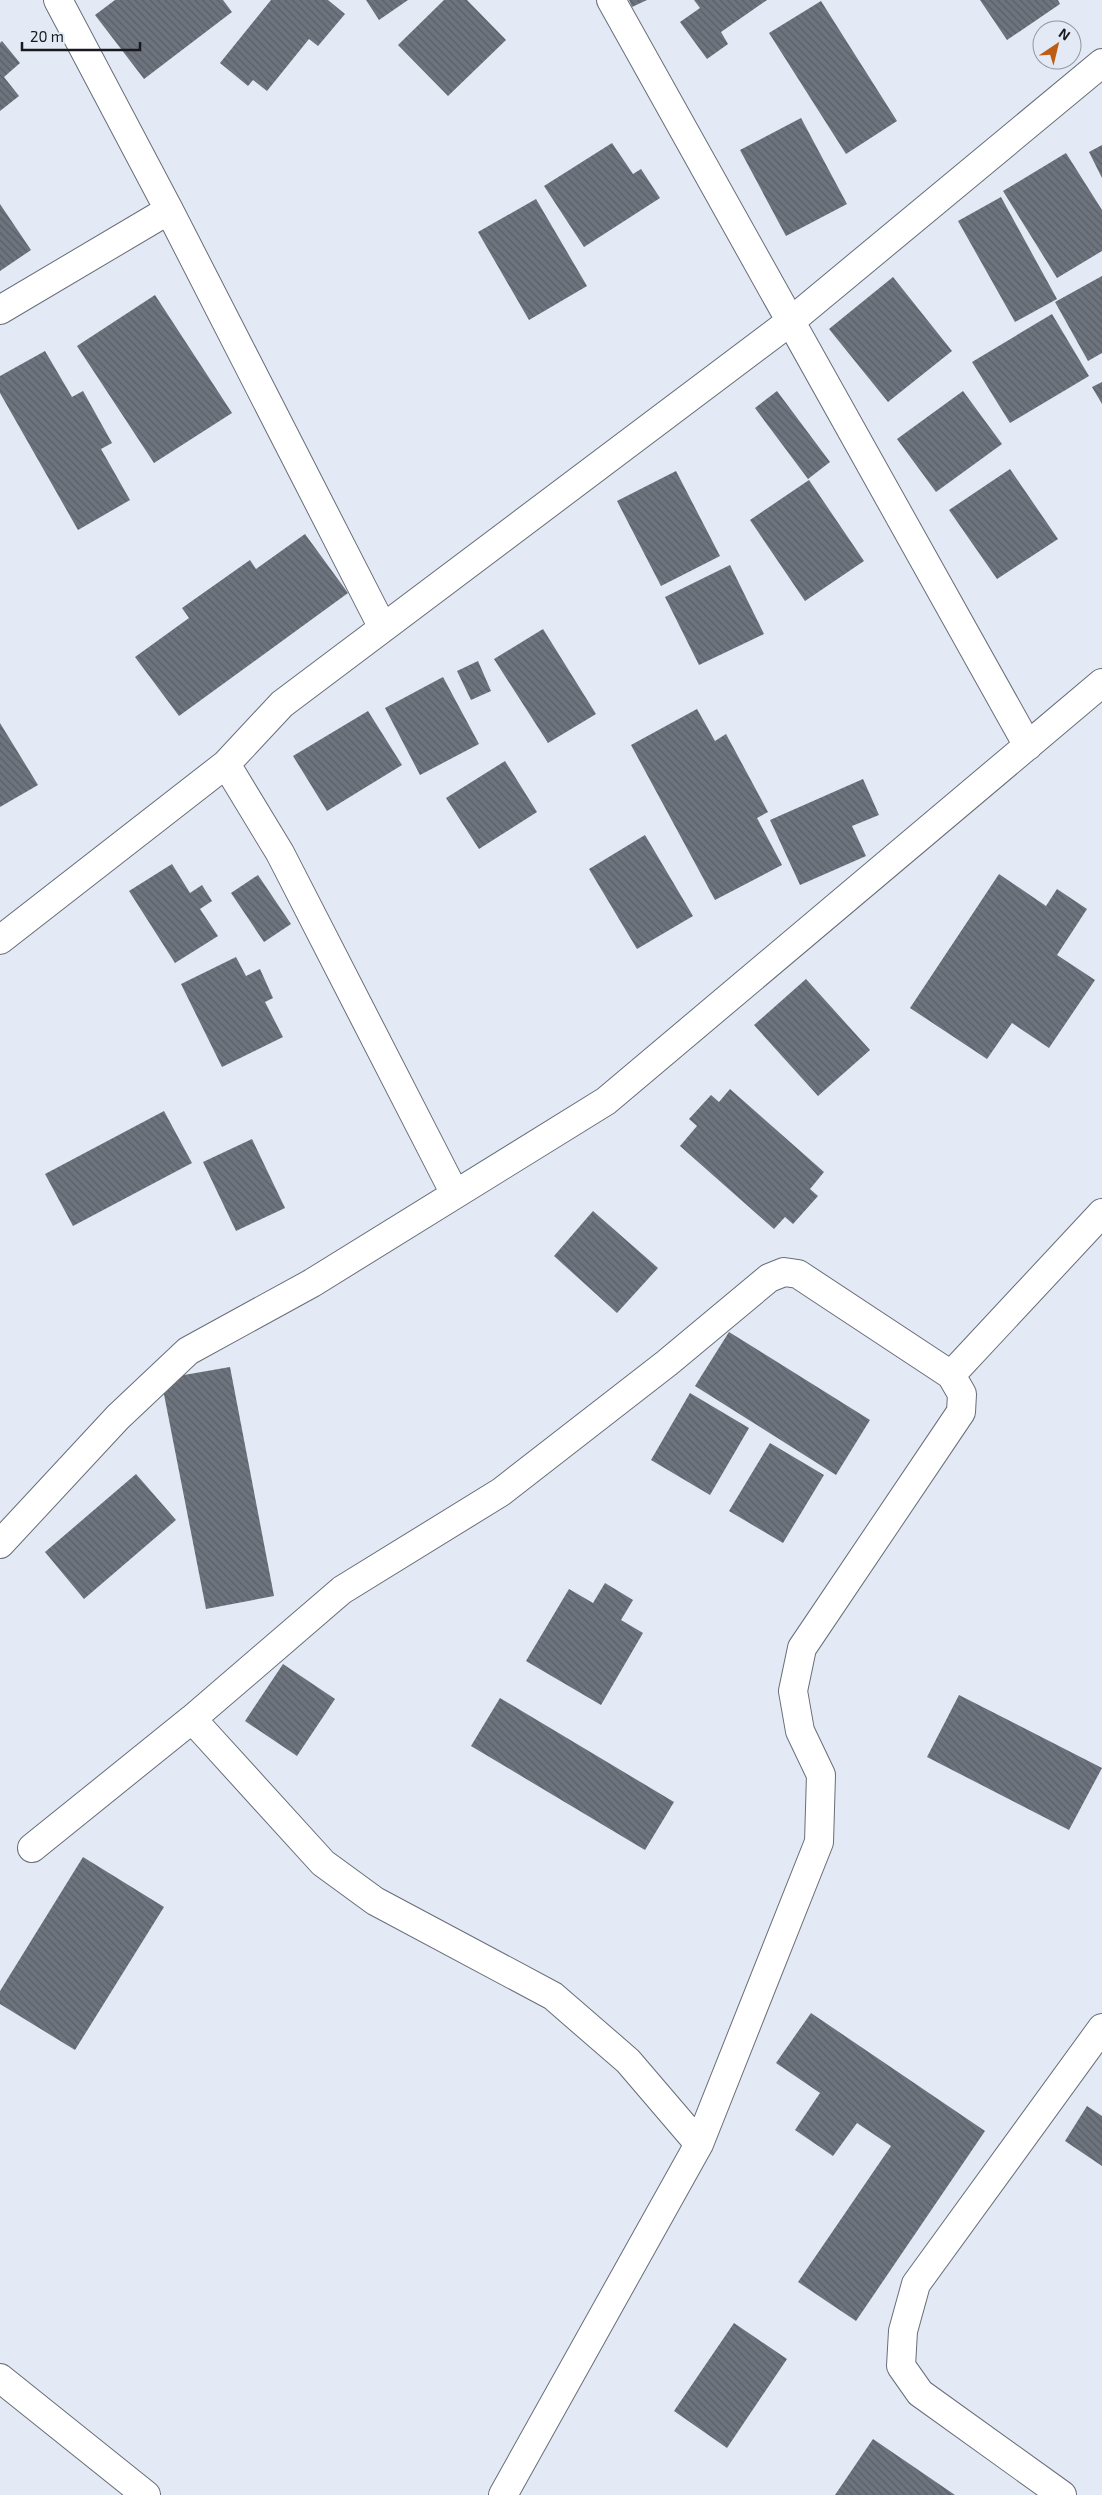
<svg xmlns="http://www.w3.org/2000/svg" width="1102" height="2495" font-family="'Exo 2',sans-serif">
<style>
.building{fill:url(#building-back-hatch)}
.lines{fill:none;stroke-linecap:round;stroke-linejoin:round}
.minor-casing{stroke:#686e78;stroke-width:30}
.major-casing{stroke:#686e78;stroke-width:30}
.minor{stroke:#fff;stroke-width:28}
.major{stroke:#fff;stroke-width:28}
</style>
<defs>
<pattern id="building-back-hatch" width="6" height="6" patternUnits="userSpaceOnUse" patternTransform="scale(1.25)"><rect width="6" height="6" fill="#6e747e"/><path d="M-1 5l2 2M0 0l6 6M5-1l2 2" fill="none" stroke="#595e67"/></pattern>
</defs>
<rect width="100%" height="100%" fill="#e3e9f5"/>
<path class="building" d="M115,0H223L232,12L144,79L95,15Z
M271,0H328L345,14L318,46L309,39L267,91L253,80L248,86L220,63Z
M366,0H408L379,20Z
M444,0H467L506,40L448,96L398,45Z
M629,0H647L632,7Z
M694,0H767L721,32L728,44L707,59L680,22L700,8Z
M980,0H1058L1060,4L1007,40Z
M821,1L897,121L846,154L769,33Z
M2,41L20,63L4,77L19,96L0,111V43Z
M801,118L847,204L786,236L740,150Z
M612,143L633,174L641,169L660,198L584,247L544,186Z
M1102,145V178L1089,152Z
M1066,153L1102,210V251L1057,278L1003,191Z
M1001,197L1057,299L1015,322L958,221Z
M536,199L587,286L529,320L478,232Z
M0,204L31,250L0,271Z
M1102,276V353L1088,361L1055,302Z
M893,277L952,351L888,402L829,329Z
M155,295L232,413L154,463L77,346Z
M1052,314L1089,376L1010,423L972,362Z
M45,351L72,397L83,391L112,443L101,449L130,500L78,530L0,393V376Z
M1102,382V404L1092,387Z
M777,391L830,462L808,479L755,408Z
M963,391L1002,444L936,492L897,439Z
M1010,469L1058,539L997,579L949,510Z
M676,471L720,556L661,586L617,501Z
M809,480L864,561L805,601L750,520Z
M305,534L348,593L179,716L135,657L189,618L182,608L250,560L256,569Z
M730,565L764,634L699,665L665,597Z
M543,629L596,714L548,743L494,659Z
M478,661L491,691L471,700L457,671Z
M443,677L479,744L420,775L385,708Z
M697,709L715,741L726,734L768,812L757,818L782,865L715,900L631,745Z
M368,711L402,765L327,811L293,756Z
M0,723L38,785L0,807Z
M505,761L537,812L479,849L446,798Z
M863,779L879,815L852,826L866,856L800,885L770,820Z
M645,835L693,916L637,949L589,869Z
M172,864L190,893L202,885L212,901L200,909L218,936L175,963L129,891Z
M999,874L1046,906L1057,889L1087,909L1057,955L1095,980L1049,1048L1012,1023L987,1059L910,1008Z
M258,875L291,924L264,942L231,893Z
M236,957L246,976L260,969L273,998L265,1002L283,1037L222,1067L181,984Z
M806,979L870,1050L818,1096L754,1025Z
M730,1089L824,1172L810,1189L818,1196L793,1224L785,1217L774,1229L680,1146L697,1126L689,1119L711,1095L719,1102Z
M164,1111L192,1163L73,1226L45,1174Z
M252,1139L285,1208L236,1231L203,1162Z
M593,1211L658,1268L617,1313L554,1256Z
M729,1332L870,1420L836,1475L695,1386Z
M230,1367L274,1596L206,1609L161,1379Z
M690,1393L749,1428L710,1495L651,1460Z
M770,1443L824,1475L783,1543L729,1511Z
M136,1474L176,1520L84,1599L45,1552Z
M605,1583L633,1600L621,1620L643,1633L601,1705L526,1661L569,1589L593,1603Z
M283,1664L335,1699L297,1756L245,1721Z
M959,1695L1102,1768L1069,1830L927,1757Z
M500,1698L674,1802L645,1850L471,1746Z
M83,1857L164,1907L75,2050L0,2004V1991Z
M811,2013L985,2131L856,2321L798,2282L891,2146L857,2123L833,2156L795,2130L820,2093L776,2063Z
M1087,2106L1102,2116V2166L1065,2141Z
M734,2323L787,2359L727,2448L674,2411Z
M873,2439L955,2495H835Z"/>
<g class="lines">
<defs>
<path id="minor" d="M58,0L169,210L383,628
M611,0L1028,746
M0,310L169,210
M226,764L280,853L455,1194
M0,940L226,764L282,704L791,321L1102,63
M951,1375L1102,1213
M0,1544L118,1417L188,1351L312,1283L606,1101L1102,683
M192,1719L323,1863L375,1901L553,1996L628,2061L699,2144
M32,1848L192,1719L342,1590L501,1492L667,1363L769,1278L784,1272L798,1274L951,1375L962,1394L961,1412L802,1648L793,1691L800,1731L821,1775L819,1842L699,2144L503,2495
M1062,2495L920,2393L901,2366L903,2331L916,2284L1102,2028"/>
<path id="major" d="M0,2378L146,2495"/>
</defs>
<use href="#minor" class="minor-casing"/>
<use href="#major" class="major-casing"/>
<use href="#minor" class="minor"/>
<use href="#major" class="major"/>
</g>
<g transform="translate(1057 45) rotate(35)"><circle r="24" fill="#e3e9f5" stroke="#91969f"/>
<path d="M0-4L9 19L0 12L-9 19Z" fill="#bc5d13"/>
<text y="-8" font-size="14" font-weight="bold" text-anchor="middle" fill="#17191d">N</text>
</g>
<path d="M22 42v8h118v-8" fill="none" stroke="#17191d" stroke-width="2.5"/>
<text x="30" y="42" font-size="15" fill="#17191d" stroke="#e3e9f5" stroke-width="4" paint-order="stroke">20 m</text>
</svg>
